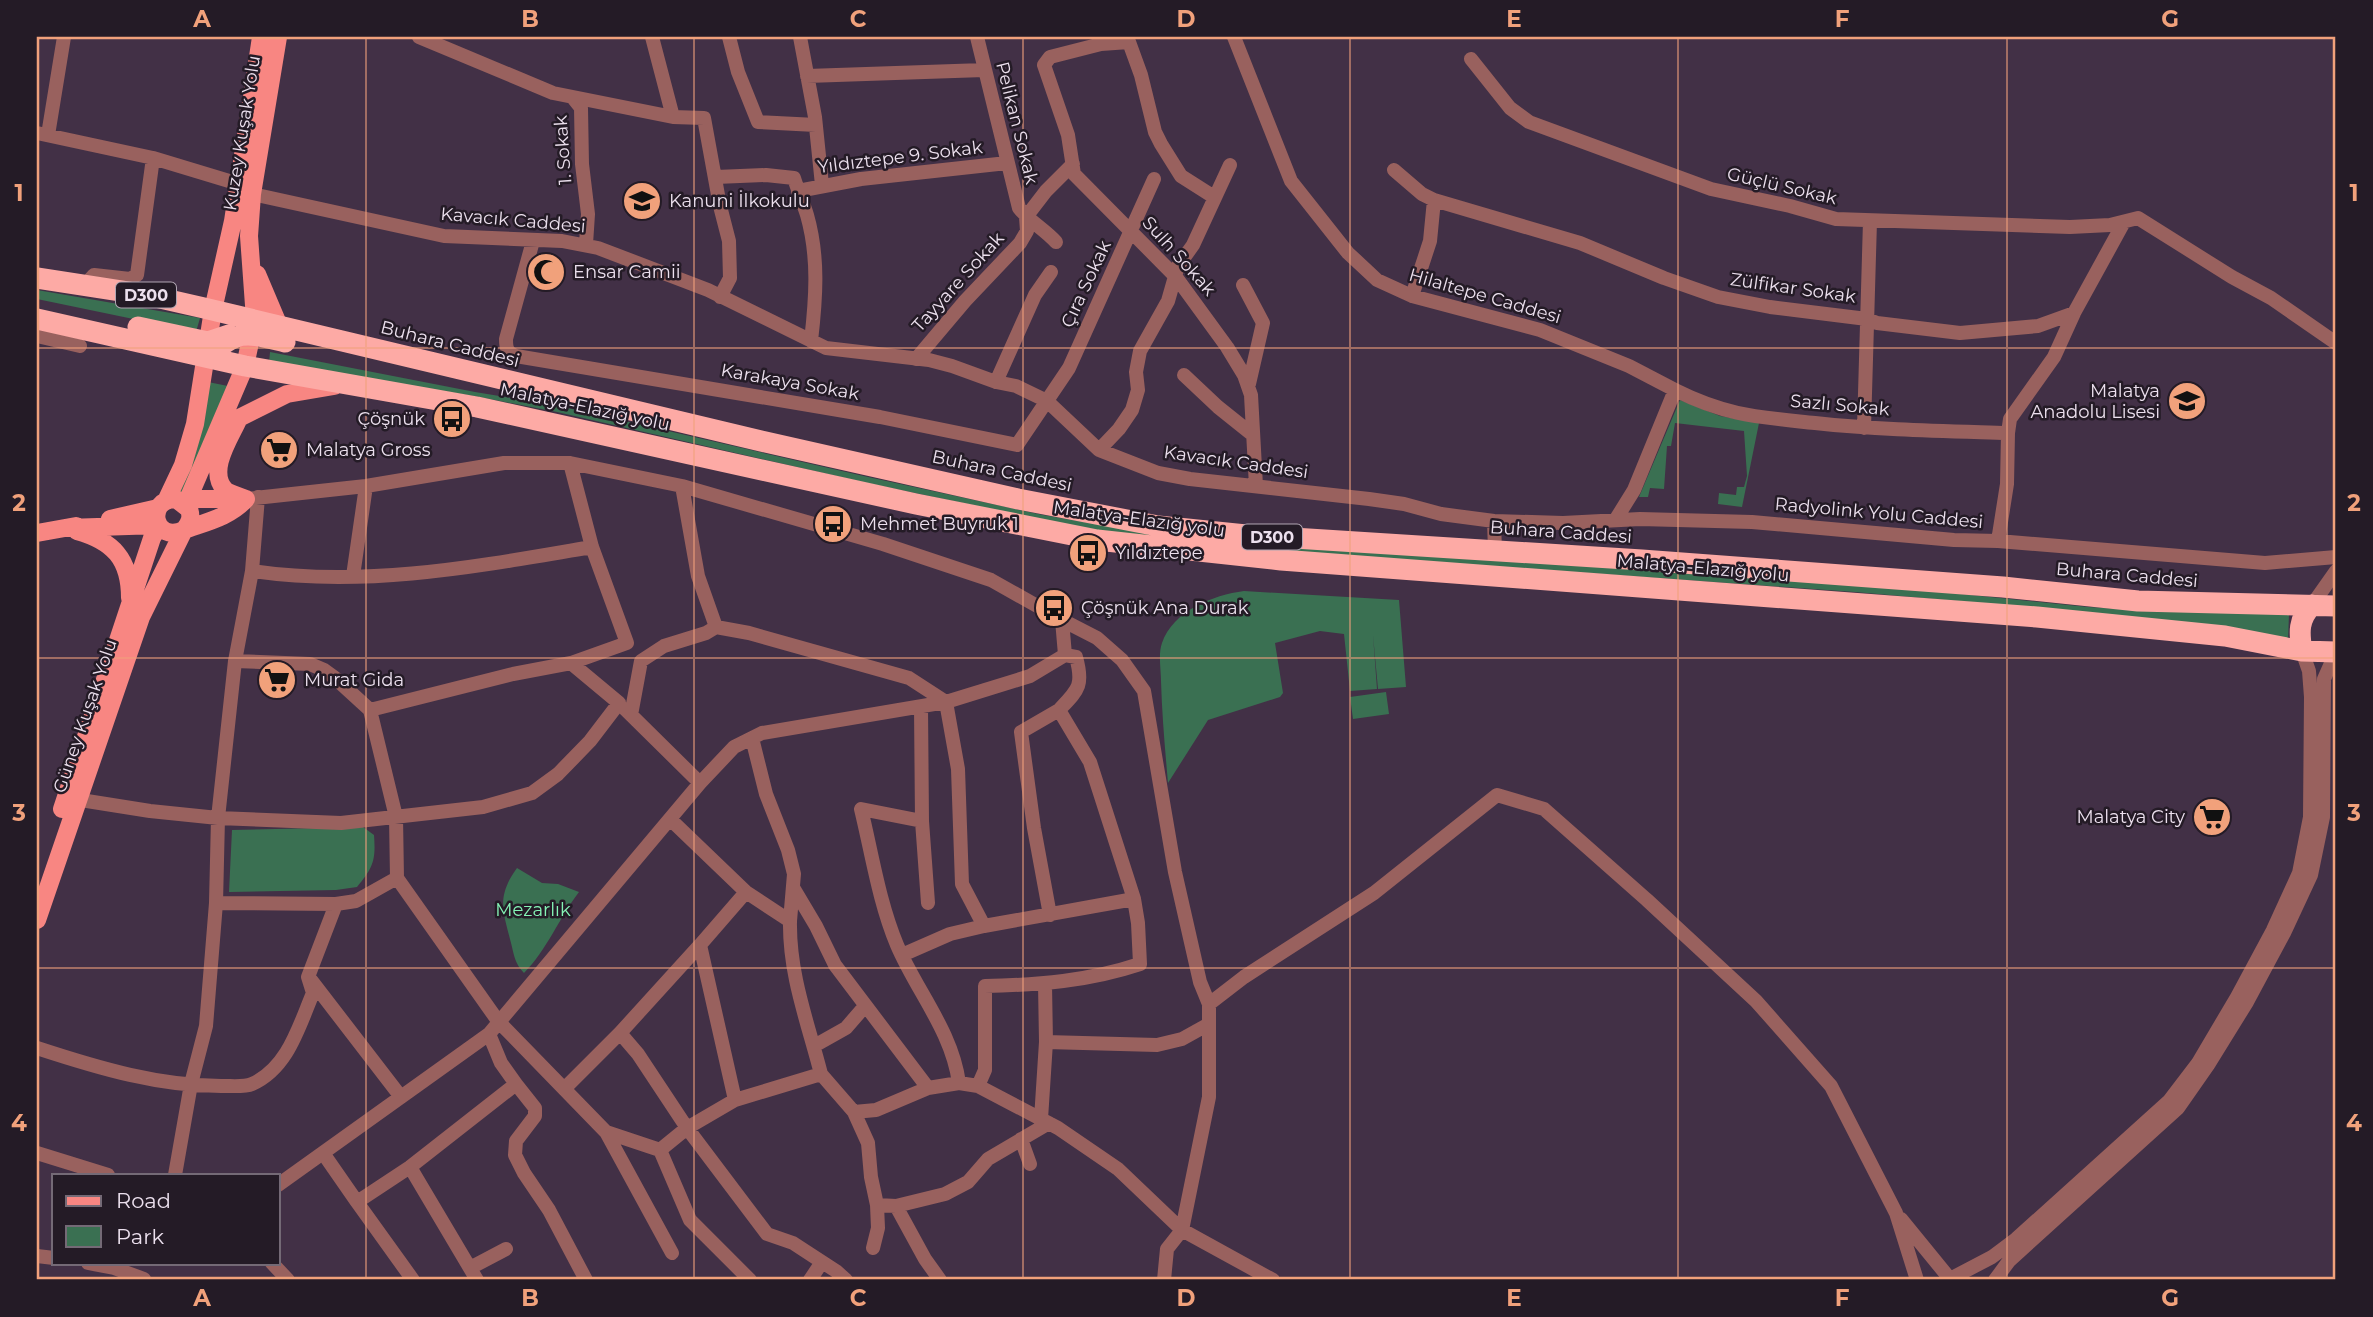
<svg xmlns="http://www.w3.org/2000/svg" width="2373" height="1317" font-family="Montserrat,sans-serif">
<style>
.green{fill:#3a7052}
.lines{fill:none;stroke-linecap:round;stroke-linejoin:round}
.minor{stroke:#99615e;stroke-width:14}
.major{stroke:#f88682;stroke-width:18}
.highway{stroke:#fdaaa5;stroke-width:21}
.grid{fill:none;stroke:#f1a17b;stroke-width:2;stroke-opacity:0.55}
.labels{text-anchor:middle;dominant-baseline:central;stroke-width:5;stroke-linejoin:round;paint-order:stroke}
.shield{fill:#241b26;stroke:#b0a5b2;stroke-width:2}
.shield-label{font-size:16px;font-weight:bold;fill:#ece0ee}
.street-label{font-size:18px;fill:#ece0ee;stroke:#241b26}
.poi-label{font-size:18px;fill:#ece0ee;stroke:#241b26;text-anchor:start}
.park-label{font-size:18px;fill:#85f4b6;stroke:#241b26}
.neatline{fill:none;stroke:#f1a17b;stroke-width:2.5}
.grid-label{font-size:23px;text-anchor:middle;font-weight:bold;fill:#f1a17b}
</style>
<rect width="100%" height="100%" fill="#423046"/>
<path class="green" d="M37,290L200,318L196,332L37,299Z
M270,352L475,392L559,406L868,477L1043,515L1113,527L1855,583L2088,607L2152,611L2289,614L2288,641L1980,603L1855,592L1277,551L1111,534L867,483L557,412L474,396L269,363Z
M208,382L228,386L184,499L173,500Z
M1680,400L1720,416L1759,423L1742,507L1718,504L1719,493L1736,495L1737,487H1744L1747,476L1744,431L1675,423L1671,446H1667L1664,489L1650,488L1648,497H1639Z
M1244,591L1399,600L1406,687L1378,689L1373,635L1377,689L1350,691L1344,634L1320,631L1275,643L1283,693L1280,697L1208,720L1168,783C1165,749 1162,715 1161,681C1161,669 1158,654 1162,643C1173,611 1213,595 1244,591Z
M1386,692L1389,714L1353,719L1350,697Z
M363,827L374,835C376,861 373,868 357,887L336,890L229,892L232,830Z
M517,868L542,883L558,884L579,892C559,918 547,950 524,973C515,964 514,955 511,943C503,911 496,897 517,868Z"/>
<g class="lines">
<path class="minor" d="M419,37L553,93L673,117
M652,37L673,117L704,118L720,206L729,241L730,278L720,297
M729,37L738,72L758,122L816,125
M800,37L815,117L822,185
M977,37L1019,208C1029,221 1044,229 1056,242
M1234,37L1291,181L1348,253L1377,280L1412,296L1540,330L1629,366L1675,390L1634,490L1616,519
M1471,59L1510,108L1529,122L1711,189L1790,206L1836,219L2070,227L2110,225L2138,218L2232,277L2271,298L2336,343
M807,76L984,70
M573,98L581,108L582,164L588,214L586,244
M37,133L153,158L239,184L252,194L444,236L562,241L598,248L708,290L826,348L929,360L952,366L996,382L1016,386L1047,401L1099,450L1158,473L1190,479L1369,499L1404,504L1441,514L1494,521L1563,523L1640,519L1752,522L1954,540L1998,541L2007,484L2008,433L2010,419L2054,357L2074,313L2124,222
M48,135L64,37
M1394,170L1422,194L1434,200
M716,177L766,175L794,178C798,191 803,202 807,215C819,257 816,298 811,341
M798,191L861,179L1007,163
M1214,197L1181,176L1161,144L1155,132L1141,75L1129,42L1101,44L1050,57L1044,65L1068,135L1074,174L1176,277L1227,347L1244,375L1251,395L1256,486
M533,241L506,339C506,349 507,352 516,356L880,417L1017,445L1069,368L1154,179
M1243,285L1263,323L1249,384
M84,286L94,275L130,279L137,275L153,158
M1412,296L1430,241L1434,200L1580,243L1664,278L1718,297L1770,307L1867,319L1877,323L1960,333L2038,326L2074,313
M37,336L80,346
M916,359L965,301L1020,243L1027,231L1026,217L1046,191L1073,164
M1184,375L1218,407L1253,435
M996,382L1035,295L1051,272
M1675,390C1727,416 1758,417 1815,423C1879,430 1943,431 2008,433
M1864,428L1870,221
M1099,450L1119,429L1132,410L1138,390L1136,372L1140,351L1168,301L1178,266L1193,245L1230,165
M682,486L698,576L716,627L749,633L909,678L946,702L958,769L962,884L984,926L950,934L902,955
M246,499L366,486L504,463H570L682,486L883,544L991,580L1062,620L1065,655L1030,676L946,702L762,733L734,747L700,783L489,1034L278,1185
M1494,521L1495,551
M1998,541L2265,563L2336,557
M252,571C366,588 480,566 592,547
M353,576L366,486
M2312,605L2336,571
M1062,620L1097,638L1122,660L1144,691L1175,872L1200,982L1209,1004L1244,977L1374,893L1497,795L1544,809L1647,900L1756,1001L1831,1086L1896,1213L1917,1280
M1065,655L1076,657C1084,686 1078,690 1059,710L1090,762L1134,899
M235,661L310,664L324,670L335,678L370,710L396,817L397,878L498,1021L606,1132L672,1253
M921,707L922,821L861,809C872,854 879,902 897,945C917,992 952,1031 959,1083
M625,709L700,783
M370,710L513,674L571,663
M631,715L641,661L664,646L706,633L716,627
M68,798L150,811L218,818L341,823L483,807L532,793L558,774L590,741L619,703L571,663L627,643L592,547L570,463
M671,820L746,892L700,945L735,1100
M922,821L928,903
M794,889L816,926L835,965L928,1088
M746,892L790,921L794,874L788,850L766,794L752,738
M216,903L336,904
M1050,915L1034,828L1021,732L1059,710
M790,921C789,975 808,1023 821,1074
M311,980L401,1097
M620,1033L700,945
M1046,1042L1157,1045L1182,1039L1209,1024
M814,1046L846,1028L865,1006
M37,1048C98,1068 161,1087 226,1086C233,1086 245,1087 252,1084C288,1068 299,1026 313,993L308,977L336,904L356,901L397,878
M516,1084L535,1108V1116L516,1141L515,1155L524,1173L549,1210L586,1280
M978,1086L985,1070V986C1038,985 1089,981 1140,964L1138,923L1134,899L984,926
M565,1088L620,1033L638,1054L687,1128L767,1234L793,1243L836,1271L846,1280
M854,1112L868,1143L871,1177L877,1205L896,1206L925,1259L940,1280
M1041,1119L1046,1042L1045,984
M606,1132L660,1150L687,1128L735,1100L821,1074L854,1112L876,1110L928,1088L959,1083L978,1086L1058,1128L1118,1169L1182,1230L1273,1280
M1021,1139L1030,1164
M660,1150L690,1220L750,1280
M37,1153L108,1175
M323,1153L357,1202L410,1167L516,1084L501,1063L489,1034
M410,1167L477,1280
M175,1175L191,1084L206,1026L216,903L218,818L235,661L252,571L258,497
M357,1202L413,1280
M896,1206L945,1194L968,1182L988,1159L1049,1123
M1901,1219L1950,1279L1992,1257L2016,1239L2169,1101L2198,1063L2237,997L2273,930L2299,873L2310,817L2311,697L2309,671L2302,651
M873,1248L878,1228L877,1205
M37,1256L54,1258
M88,1263L114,1268L144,1279
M272,1263L288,1280
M470,1268L506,1249
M810,1280L822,1262
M1164,1280L1167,1249L1182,1230L1209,1097V1004
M1995,1280L2009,1261L2178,1108L2208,1065L2247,1002L2284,933L2311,875L2323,817L2324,679L2336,652"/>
<path class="major" d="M257,274L279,326
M238,420C230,438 207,471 225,490C230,494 239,496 246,499
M216,434L239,418L287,394L334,386
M166,501L183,465L195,424L213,310L233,221L261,37
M186,504L245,366L255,319L249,236L252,194L278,37
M186,504L196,499H241
M110,519L158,508
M77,531C113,541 130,559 130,598
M37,533L76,526
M62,809L152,538L159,525L67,528
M37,920L141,617L184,530C190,523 192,517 189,509L176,499C145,499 153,544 184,530C206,522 230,517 246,499"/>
<path class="highway" d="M37,278L147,295L204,308L761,441L1018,499L1158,526L1246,535L1642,560L2003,587L2138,601L2336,606
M37,319L245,366L477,407L916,504L1097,540L1281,560L2037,617L2225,636L2302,651L2336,652
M138,327L208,342L229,335
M206,357C241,329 243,332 285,342
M2302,651C2299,633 2298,619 2312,605"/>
</g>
<path class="grid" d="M366,37V1280M694,37V1280M1023,37V1280M1350,37V1280M1678,37V1280M2007,37V1280M37,348H2336M37,658H2336M37,968H2336"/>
<defs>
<symbol id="school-disc" viewBox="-11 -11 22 22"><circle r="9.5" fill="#f1a17b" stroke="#241b26"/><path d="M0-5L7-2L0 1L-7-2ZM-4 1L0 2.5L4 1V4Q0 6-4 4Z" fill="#111"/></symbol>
<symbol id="mosque-disc" viewBox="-11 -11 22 22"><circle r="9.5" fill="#f1a17b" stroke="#241b26"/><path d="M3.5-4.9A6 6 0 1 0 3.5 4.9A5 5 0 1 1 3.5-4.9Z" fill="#111"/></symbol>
<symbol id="bus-disc" viewBox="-11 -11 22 22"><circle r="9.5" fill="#f1a17b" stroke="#241b26"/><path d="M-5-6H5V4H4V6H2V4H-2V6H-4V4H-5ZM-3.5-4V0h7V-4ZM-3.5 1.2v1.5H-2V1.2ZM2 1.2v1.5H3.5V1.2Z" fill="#111"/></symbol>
<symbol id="supermarket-disc" viewBox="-11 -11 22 22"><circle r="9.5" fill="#f1a17b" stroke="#241b26"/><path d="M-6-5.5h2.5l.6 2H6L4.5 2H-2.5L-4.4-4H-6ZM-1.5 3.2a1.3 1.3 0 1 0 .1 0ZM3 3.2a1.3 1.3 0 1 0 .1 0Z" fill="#111"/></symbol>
</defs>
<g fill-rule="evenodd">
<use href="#school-disc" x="620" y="179" width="44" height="44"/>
<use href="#mosque-disc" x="524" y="250" width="44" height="44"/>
<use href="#school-disc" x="2165" y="379" width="44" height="44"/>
<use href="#bus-disc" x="430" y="397" width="44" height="44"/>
<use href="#supermarket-disc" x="257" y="428" width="44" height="44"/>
<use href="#bus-disc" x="811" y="502" width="44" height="44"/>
<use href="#bus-disc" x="1066" y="531" width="44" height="44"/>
<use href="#bus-disc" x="1032" y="586" width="44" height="44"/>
<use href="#supermarket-disc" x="255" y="658" width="44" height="44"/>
<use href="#supermarket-disc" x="2190" y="795" width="44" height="44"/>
</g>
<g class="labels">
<g class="shield">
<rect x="116" y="282.5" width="60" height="25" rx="5"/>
<rect x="1242" y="524.5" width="60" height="25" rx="5"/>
</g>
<g class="shield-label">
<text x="146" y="295">D300</text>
<text x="1272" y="537">D300</text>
</g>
<g class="street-label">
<text transform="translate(1017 123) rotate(76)">Pelikan Sokak</text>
<text transform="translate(242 133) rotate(-81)">Kuzey Kuşak Yolu</text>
<text transform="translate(563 150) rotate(-94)">1. Sokak</text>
<text transform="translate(900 157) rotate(-7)">Yıldıztepe 9. Sokak</text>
<text transform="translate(1782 186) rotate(13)">Güçlü Sokak</text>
<text transform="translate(513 220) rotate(5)">Kavacık Caddesi</text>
<text transform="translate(1179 256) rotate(48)">Sulh Sokak</text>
<text transform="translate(958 282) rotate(-48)">Tayyare Sokak</text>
<text transform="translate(1086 284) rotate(-65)">Çıra Sokak</text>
<text transform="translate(1793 288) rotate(8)">Zülfikar Sokak</text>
<text transform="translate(1485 296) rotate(16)">Hilaltepe Caddesi</text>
<text transform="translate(450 344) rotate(14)">Buhara Caddesi</text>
<text transform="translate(790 382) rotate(10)">Karakaya Sokak</text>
<text transform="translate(1840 405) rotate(5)">Sazlı Sokak</text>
<text transform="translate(585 407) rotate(12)">Malatya-Elazığ yolu</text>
<text transform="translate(1236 462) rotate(8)">Kavacık Caddesi</text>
<text transform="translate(1002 471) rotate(12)">Buhara Caddesi</text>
<text transform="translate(1879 513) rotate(5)">Radyolink Yolu Caddesi</text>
<text transform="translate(1139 519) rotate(8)">Malatya-Elazığ yolu</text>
<text transform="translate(1561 532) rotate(4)">Buhara Caddesi</text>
<text transform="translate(1703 568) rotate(5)">Malatya-Elazığ yolu</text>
<text transform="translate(2127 575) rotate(5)">Buhara Caddesi</text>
<text transform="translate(85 716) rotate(-71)">Güney Kuşak Yolu</text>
</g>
<g class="poi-label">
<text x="669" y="201">Kanuni İlkokulu</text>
<text x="573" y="272">Ensar Camii</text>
<text x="2160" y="391" text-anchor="end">Malatya<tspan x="2160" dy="21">Anadolu Lisesi</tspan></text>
<text x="425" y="419" text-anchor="end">Çöşnük</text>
<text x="306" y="450">Malatya Gross</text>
<text x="860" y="524">Mehmet Buyruk 1</text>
<text x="1115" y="553">Yıldıztepe</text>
<text x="1081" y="608">Çöşnük Ana Durak</text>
<text x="304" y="680">Murat Gida</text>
<text x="2185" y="817" text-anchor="end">Malatya City</text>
</g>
<g class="park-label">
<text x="533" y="910">Mezarlık</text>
</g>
</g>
<rect width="2373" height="1317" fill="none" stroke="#241b26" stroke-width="77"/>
<rect x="52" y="1174" width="228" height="91" fill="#241b26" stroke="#746a76" stroke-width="2"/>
<rect x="66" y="1196" width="35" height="10" fill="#f88682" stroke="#746a76" stroke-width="2"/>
<text x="116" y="1208" font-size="21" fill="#ece0ee">Road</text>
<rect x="66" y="1226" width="35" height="21" fill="#3a7052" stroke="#746a76" stroke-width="2"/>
<text x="116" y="1244" font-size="21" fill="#ece0ee">Park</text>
<rect x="38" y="38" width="2296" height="1240" class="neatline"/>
<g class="grid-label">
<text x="202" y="27">A</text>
<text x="530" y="27">B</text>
<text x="858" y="27">C</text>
<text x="1186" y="27">D</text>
<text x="1514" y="27">E</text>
<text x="1842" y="27">F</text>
<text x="2170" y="27">G</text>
<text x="19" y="201">1</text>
<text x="2354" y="201">1</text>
<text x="19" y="511">2</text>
<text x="2354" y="511">2</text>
<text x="19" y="821">3</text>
<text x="2354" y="821">3</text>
<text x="19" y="1131">4</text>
<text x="2354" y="1131">4</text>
<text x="202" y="1306">A</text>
<text x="530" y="1306">B</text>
<text x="858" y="1306">C</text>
<text x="1186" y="1306">D</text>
<text x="1514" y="1306">E</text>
<text x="1842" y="1306">F</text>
<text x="2170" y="1306">G</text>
</g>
</svg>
